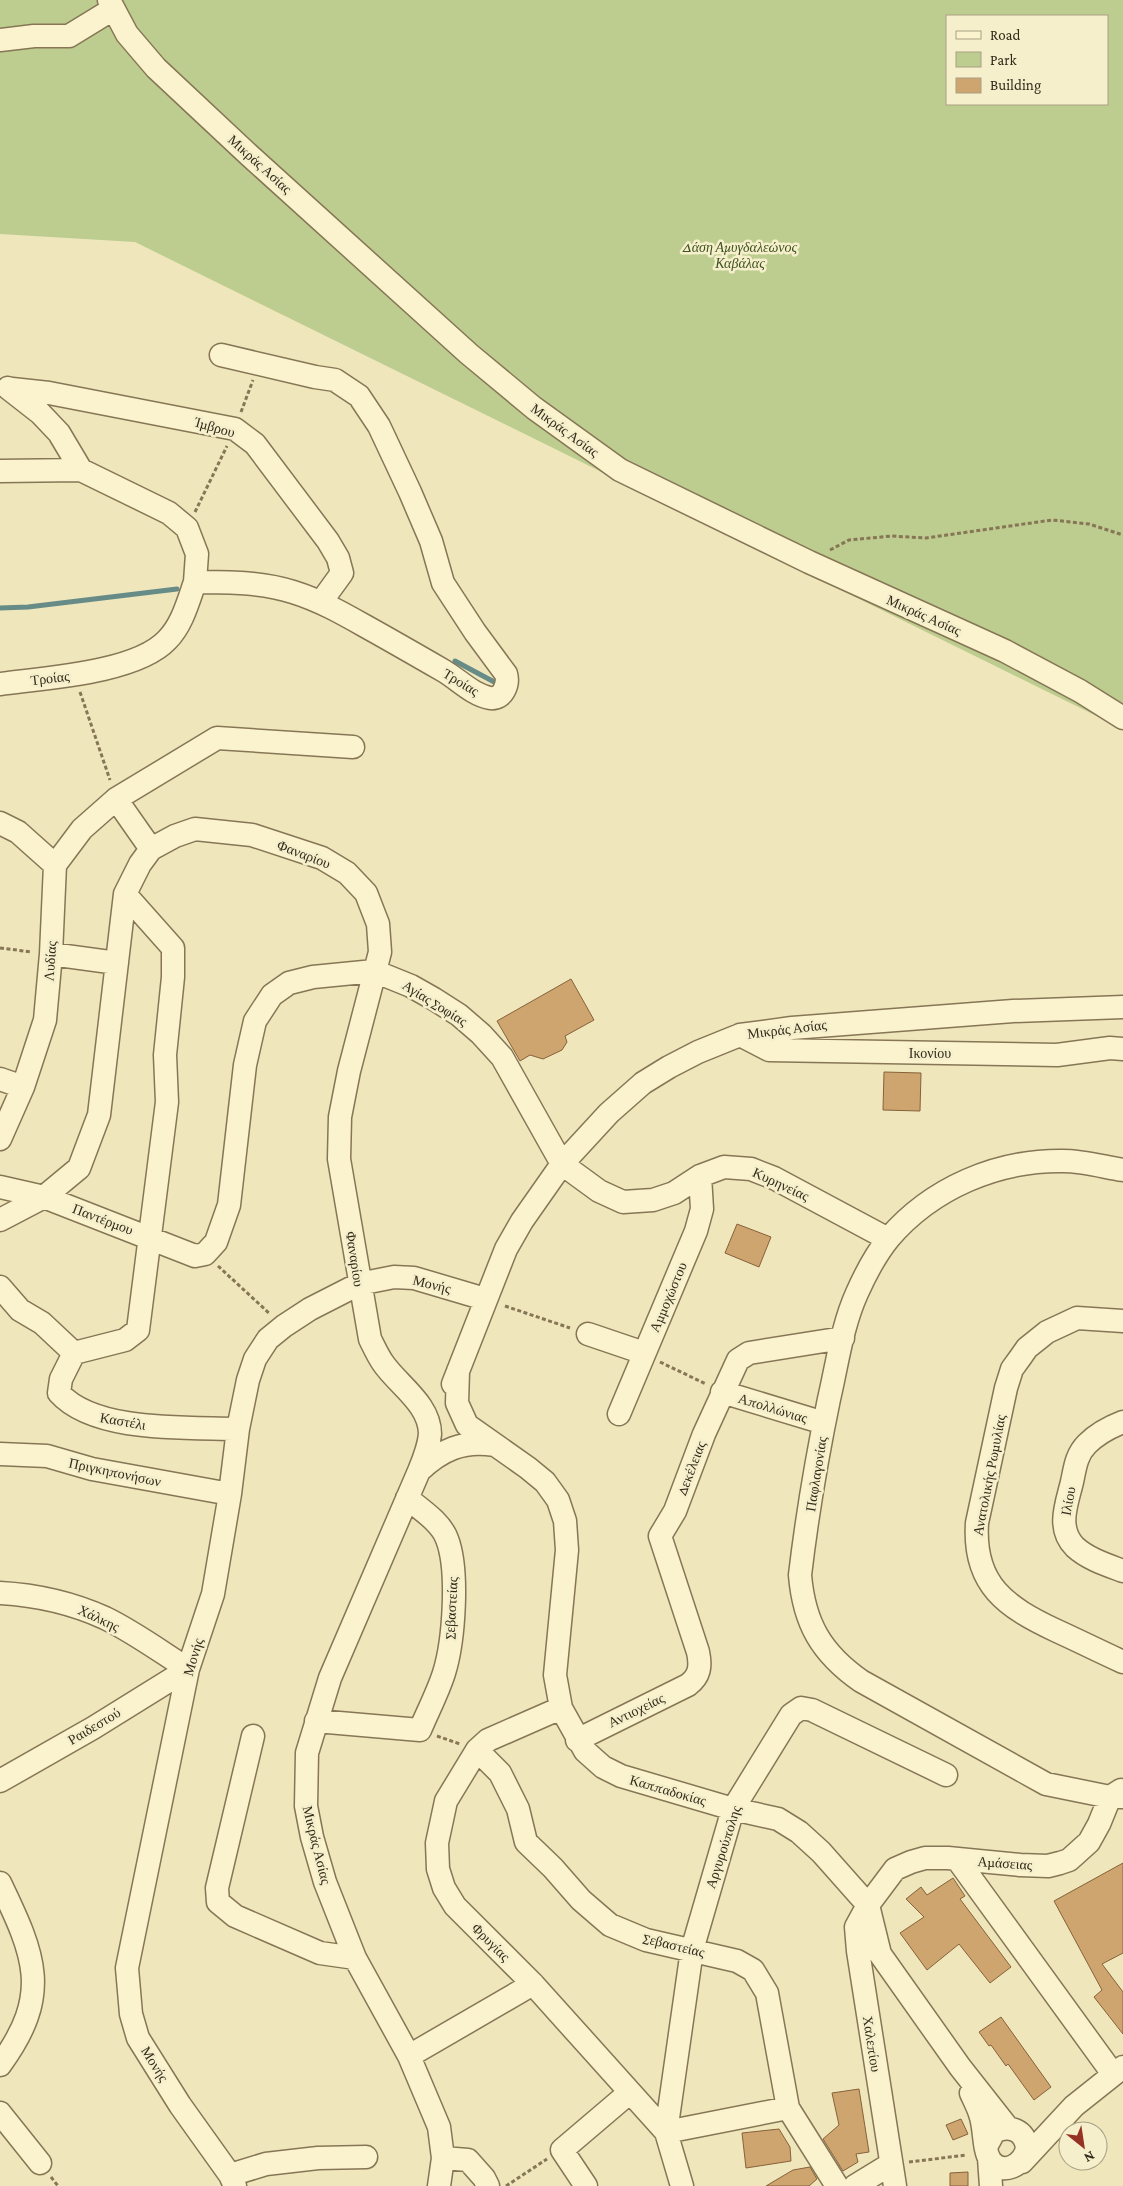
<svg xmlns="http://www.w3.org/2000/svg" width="1123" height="2186" font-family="'Crimson Pro',serif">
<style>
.green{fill:#bdcc8f;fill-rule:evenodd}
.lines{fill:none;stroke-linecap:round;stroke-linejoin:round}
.stream{stroke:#678c88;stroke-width:5}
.building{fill:#cea46f;stroke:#86623a}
.minor-casing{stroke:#867655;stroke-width:25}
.path{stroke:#867655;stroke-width:3;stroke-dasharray:4 2.5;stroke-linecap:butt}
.minor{stroke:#faf3ce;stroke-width:22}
.labels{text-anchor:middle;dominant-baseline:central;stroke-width:5;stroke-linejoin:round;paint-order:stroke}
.street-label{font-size:14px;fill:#342a1a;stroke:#f6efcb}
.park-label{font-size:14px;font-style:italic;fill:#3e5220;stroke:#f6efcb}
</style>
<rect width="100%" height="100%" fill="#efe6bb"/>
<path class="green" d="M0,0H1123V729L135,242L0,234ZM947,16H1107V104H947Z"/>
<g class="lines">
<path class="stream" d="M0,608L28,607L177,589
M455,661L498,684"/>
</g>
<path class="building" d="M571,979L594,1020L565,1036L567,1042L562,1050L543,1059L530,1055L520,1061L497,1021Z
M884,1072L921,1073L920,1111L883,1110Z
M737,1224L771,1237L759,1267L725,1253Z
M1123,1863V1953L1102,1964L1123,1992V2034L1094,1997L1102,1990L1054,1901Z
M953,1878L965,1896L960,1899L1011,1967L990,1983L959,1944L927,1970L900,1933L924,1917L906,1899L921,1887L927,1895Z
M1001,2017L1051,2087L1034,2100L1008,2064L1006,2066L991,2045L989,2046L979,2032Z
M859,2089L869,2152L856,2154L858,2162L843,2171L823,2139L839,2125L832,2093Z
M961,2119L968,2134L953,2140L946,2125Z
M779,2129L790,2147L791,2161L746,2168L742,2133Z
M810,2167L817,2179L809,2186H766L793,2170Z
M968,2172V2186H950V2173Z"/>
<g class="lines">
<defs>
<path id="minor" d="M109,0L127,34L156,68L249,155L469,354L534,408L620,470L809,562L1005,651L1080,691L1123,718
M0,40L34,36H69L113,9
M8,388L40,413L59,433L81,470
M12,389L49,393L235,429L255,444L328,541L338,558L342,573L321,602
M0,471L81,470L169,513L187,528L197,554L195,582
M0,684C44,678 136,673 167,640C182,625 188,602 195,582C228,582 262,582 293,592C319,600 342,613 365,626C392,641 418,656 444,671C459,680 473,695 490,698C503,700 509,684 506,674L475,632L443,583L431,541L410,492L379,426L359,396L335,380L315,377L221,355
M116,799L151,849
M0,823L18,832L55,865
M51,954L117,963
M740,1035L769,1050L1057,1055L1110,1048L1123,1049
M0,1079L23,1087
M0,1139L23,1087L45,1020L51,954L55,865L82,829L116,799L217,738L353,747
M1123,1170C1104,1167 1083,1161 1063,1161C997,1160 932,1188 889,1238C876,1254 865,1275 857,1293C842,1326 837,1365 829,1399C817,1457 807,1516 800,1575C804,1623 821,1653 861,1681L1046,1784L1110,1797H1123
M0,1187L44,1197L195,1256L205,1254L216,1242L229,1205L245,1065L255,1021L272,995L289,983L313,977L374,971L411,986L434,999L459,1015L481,1034L502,1057L562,1164L599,1191L623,1202L653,1200L674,1193L700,1176L724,1167L751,1169L774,1178L888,1239
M0,1220L44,1197L79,1168L99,1115L125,894L140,864L151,849L175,836L195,829L252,835L322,858L347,873L366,893L378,924L380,952L349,1071L340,1117L339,1159L370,1339C374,1347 378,1356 383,1363C398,1385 430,1404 430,1434C429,1447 424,1459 419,1471L330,1678L307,1753L306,1806L312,1837L325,1882L355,1958L409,2056L439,2127L443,2158L439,2186
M0,1287L20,1310L42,1323L74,1353L61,1379L59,1393C95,1433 188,1427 238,1429
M1123,1321L1077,1318L1047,1332L1027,1348L1020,1358L1012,1369L1006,1388L977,1523C973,1585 1006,1607 1057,1631C1079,1641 1101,1652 1123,1662
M588,1334L644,1353
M74,1353L125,1340L138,1330L167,1102L165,1055L173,977V948L125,894
M458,1371L457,1403L467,1425L528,1468L545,1482L558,1500L565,1521L567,1550L555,1675L561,1708L585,1751L603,1767L621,1776L733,1809L778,1819L799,1832L821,1852L868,1905L880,1954L960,2067L1008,2128
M453,1384L506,1249L522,1221L562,1164L609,1113L643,1083L669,1067L698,1052L740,1035L792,1028L1013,1011L1123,1007
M722,1392L824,1423
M619,1414L696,1231L702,1209L700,1176
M1123,1422C1110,1427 1097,1434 1087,1444C1076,1455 1075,1468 1072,1482C1067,1503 1056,1528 1075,1547C1088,1559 1107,1565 1123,1571
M0,1454L47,1456L92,1469L230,1494
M419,1471C441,1450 463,1440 494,1445
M0,1593C36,1595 72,1603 105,1618C134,1632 161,1652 188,1669L93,1728L0,1781
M561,1708L488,1740L477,1750L446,1801L437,1843L438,1869L444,1888L455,1906L533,1984L666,2132L682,2186
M316,1721L420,1730C428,1711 438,1692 444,1673C454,1641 459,1570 447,1539C441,1522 420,1509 407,1498
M253,1736L217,1888L218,1902L235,1916L320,1953L355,1958
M577,1740L688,1685C700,1676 701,1666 698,1652L660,1536L675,1511L704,1434L738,1360L749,1353L843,1338
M477,1750L500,1773L518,1809L526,1842L553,1868L581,1900L610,1925L646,1940L737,1961L753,1970L767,1993L788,2108L666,2132
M957,1859L1113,2074
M0,1883C35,1956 52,1994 0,2065
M409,2056L533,1984
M971,2093C974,2100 978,2107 980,2114C985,2127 983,2149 990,2160C1002,2177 1024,2165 1027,2148C1025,2130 1009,2124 994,2132L987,2145
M788,2108L837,2186
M0,2113L40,2163
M666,2132L692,1950L733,1809L791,1715L801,1708L812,1710L946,1775
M443,2158L468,2160L484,2178L488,2186
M989,2158L991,2186
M1022,2162L1074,2106L1123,2067
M230,2175L266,2164L318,2158L366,2157
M235,2186L230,2175L180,2105L138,2038L131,2014L127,1968L188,1669L213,1594L230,1494L238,1429L248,1380L255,1359L268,1339L284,1326L310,1309L359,1284L394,1277L414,1278L485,1299
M586,2186L562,2150L629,2093
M855,2186L891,2164
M895,2186L858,1951L856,1927L868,1905L895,1869L911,1862L925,1858H948L1020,1865L1048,1866L1060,1863L1069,1860L1089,1842L1099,1824L1110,1797L1121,1790"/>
</defs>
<use href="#minor" class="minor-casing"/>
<path class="path" d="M241,412L253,380
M195,512L227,446
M830,550L849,540L892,536L926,538L1052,520L1089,524L1123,535
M80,692L110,780
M0,948L32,952
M218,1266L270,1314
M505,1306L570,1328
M660,1362L706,1384
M437,1736L460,1744
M909,2162L967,2155
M51,2177L58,2186
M506,2186L547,2159"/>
<use href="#minor" class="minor"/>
</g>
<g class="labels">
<g class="street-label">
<text transform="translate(260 164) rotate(42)">Μικράς Ασίας</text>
<text transform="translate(215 427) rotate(16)">Ίμβρου</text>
<text transform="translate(565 430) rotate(36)">Μικράς Ασίας</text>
<text transform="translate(924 615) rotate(24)">Μικράς Ασίας</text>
<text transform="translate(50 678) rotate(-7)">Τροίας</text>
<text transform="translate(461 682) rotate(31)">Τροίας</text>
<text transform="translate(304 854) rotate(21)">Φαναρίου</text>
<text transform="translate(50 961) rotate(-86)">Λυδίας</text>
<text transform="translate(435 1003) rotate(32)">Αγίας Σοφίας</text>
<text transform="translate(787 1029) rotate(-7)">Μικράς Ασίας</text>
<text x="930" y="1053">Ικονίου</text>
<text transform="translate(781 1184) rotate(25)">Κυρηνείας</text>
<text transform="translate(103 1219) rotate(21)">Παντέρμου</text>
<text transform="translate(355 1259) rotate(81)">Φαναρίου</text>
<text transform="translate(432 1284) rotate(14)">Μονής</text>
<text transform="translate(668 1297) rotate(-67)">Αμμοχώστου</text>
<text transform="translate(773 1408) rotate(17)">Απολλώνιας</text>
<text transform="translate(123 1421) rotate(10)">Καστέλι</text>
<text transform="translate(691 1468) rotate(-69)">Δεκέλειας</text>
<text transform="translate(115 1472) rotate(12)">Πριγκηπονήσων</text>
<text transform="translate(816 1474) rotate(-81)">Παφλαγονίας</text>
<text transform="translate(989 1475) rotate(-79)">Ανατολικής Ρωμυλίας</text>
<text transform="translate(1068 1501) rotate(-79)">Ιλίου</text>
<text transform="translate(451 1608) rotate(-87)">Σεβαστείας</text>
<text transform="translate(99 1618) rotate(25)">Χάλκης</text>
<text transform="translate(193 1657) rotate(-73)">Μονής</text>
<text transform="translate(636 1710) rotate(-26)">Αντιοχείας</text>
<text transform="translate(94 1726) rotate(-31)">Ραιδεστού</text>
<text transform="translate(668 1790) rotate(16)">Καππαδοκίας</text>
<text transform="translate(317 1845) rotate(76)">Μικράς Ασίας</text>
<text transform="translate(723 1847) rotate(-72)">Αργυρούπολης</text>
<text transform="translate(1005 1863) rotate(4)">Αμάσειας</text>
<text transform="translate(491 1942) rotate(45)">Φρυγίας</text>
<text transform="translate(674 1945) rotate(14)">Σεβαστείας</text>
<text transform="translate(872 2044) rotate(81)">Χαλεπίου</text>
<text transform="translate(155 2064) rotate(58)">Μονής</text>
</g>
<g class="park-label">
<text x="740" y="247">Δάση Αμυγδαλεώνος<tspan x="740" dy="16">Καβάλας</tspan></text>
</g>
</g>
<rect x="946" y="15" width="162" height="90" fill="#f6efcb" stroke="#a8a084"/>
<rect x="956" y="31" width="25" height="8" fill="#faf3ce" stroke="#a8a084"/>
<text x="990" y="40" font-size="15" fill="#342a1a">Road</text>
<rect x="956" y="52" width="25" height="15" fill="#bdcc8f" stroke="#a8a084"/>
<text x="990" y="65" font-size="15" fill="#342a1a">Park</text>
<rect x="956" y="78" width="25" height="15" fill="#cea46f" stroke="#a8a084"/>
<text x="990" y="90" font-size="15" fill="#342a1a">Building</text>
<g transform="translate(1083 2146) rotate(150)"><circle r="24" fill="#f6efcb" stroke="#a8a084"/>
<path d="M0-4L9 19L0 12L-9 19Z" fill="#963223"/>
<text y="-8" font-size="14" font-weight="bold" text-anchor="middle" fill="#342a1a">N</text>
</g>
</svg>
